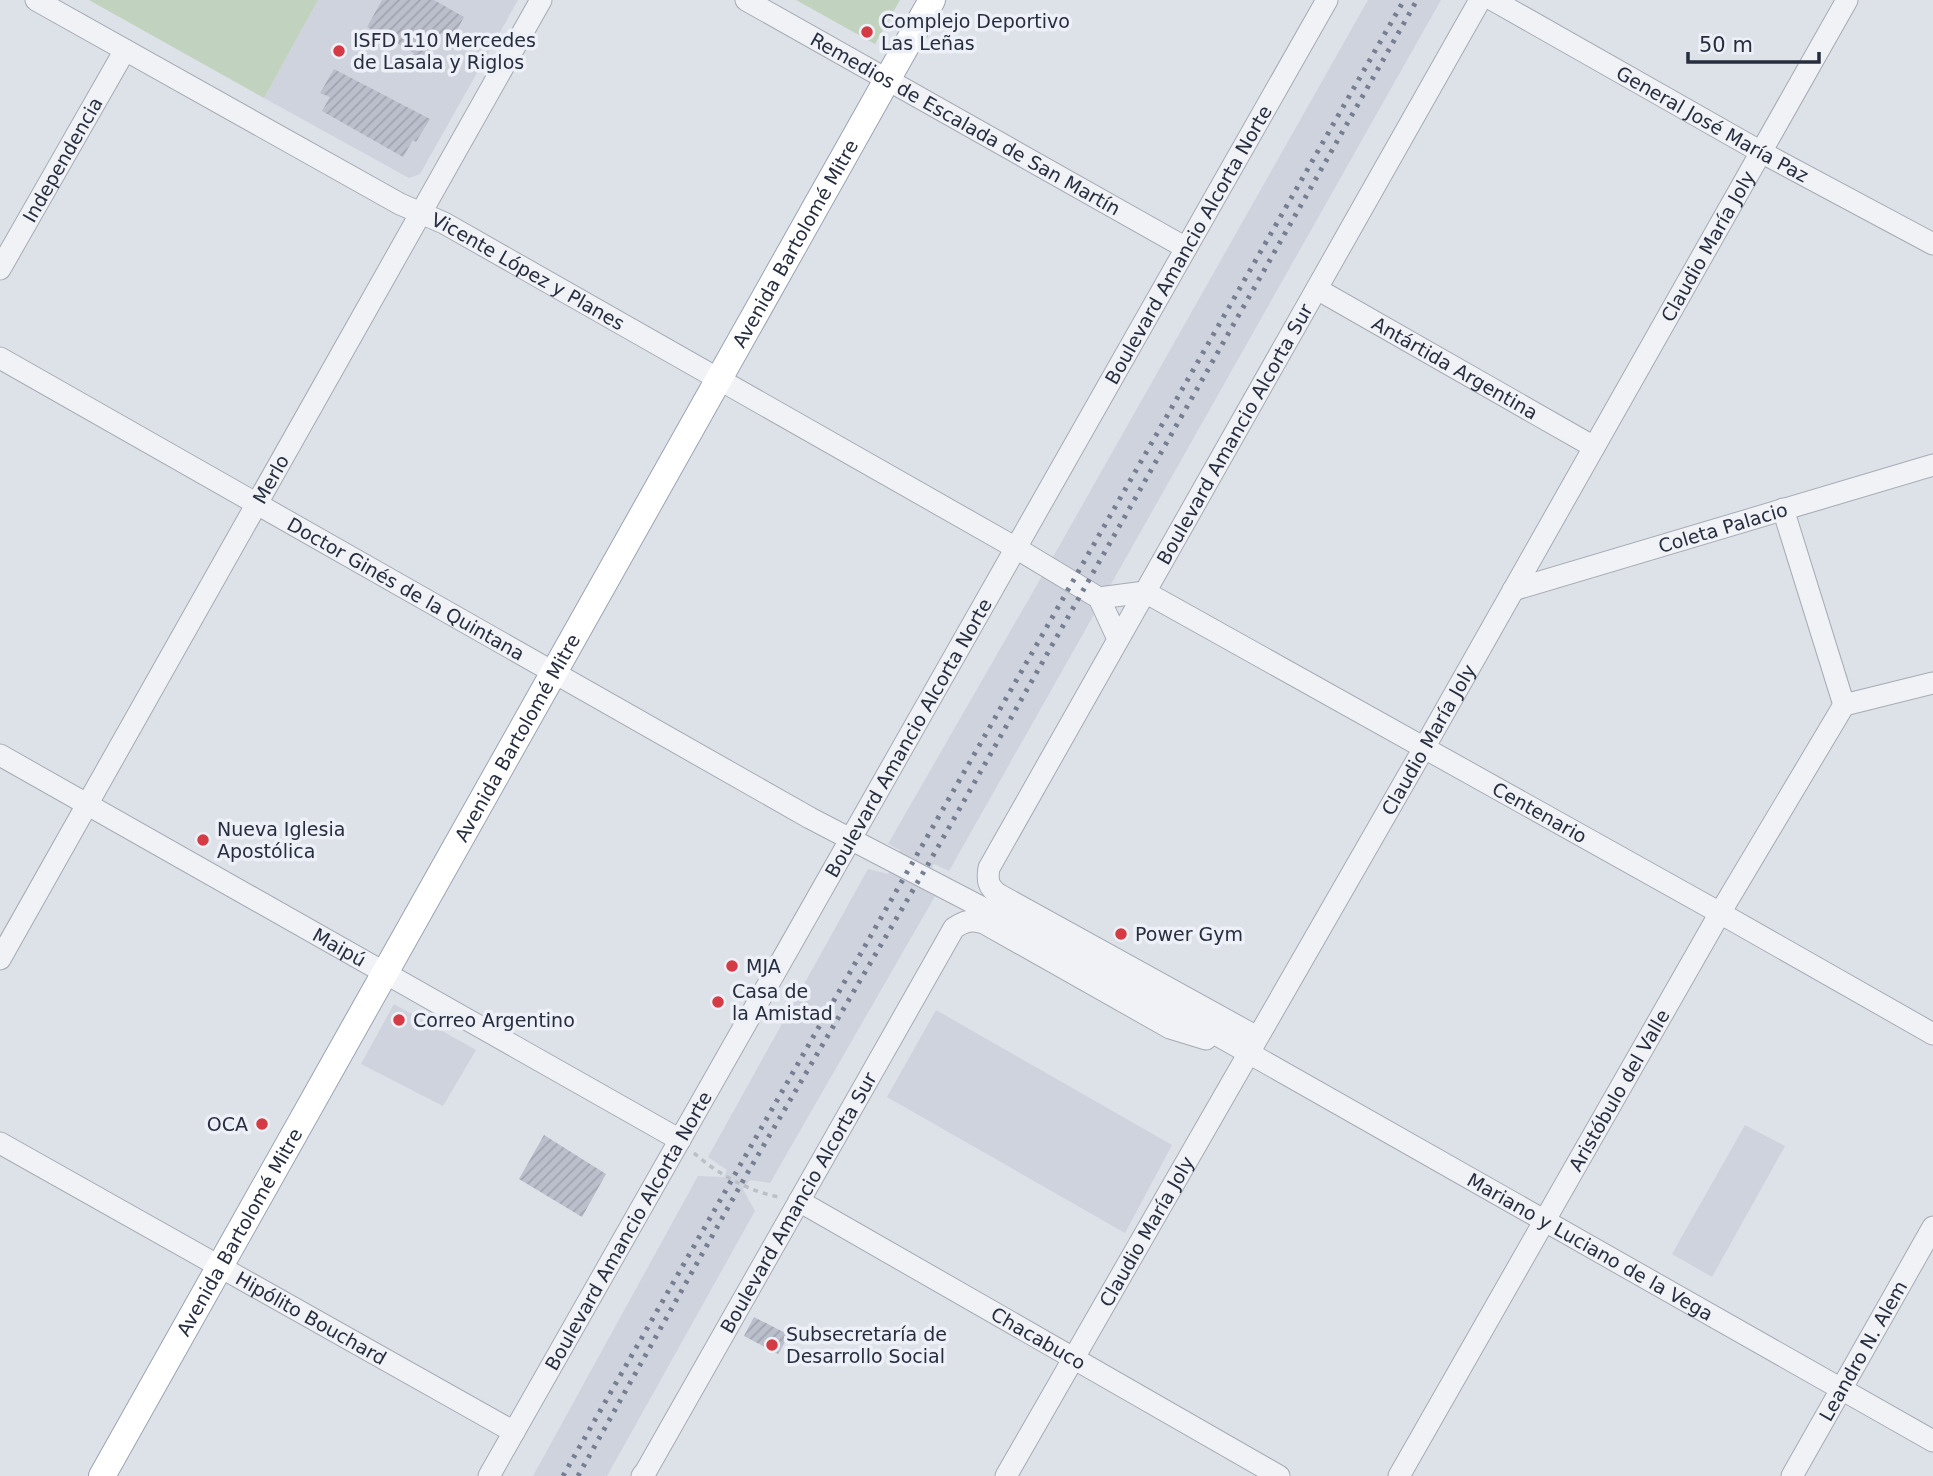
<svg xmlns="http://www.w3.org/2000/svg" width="1933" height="1476" font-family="'DejaVu Sans',sans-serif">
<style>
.built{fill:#cfd3dd}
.garden{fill:#c1d2be}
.building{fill:url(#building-hatch)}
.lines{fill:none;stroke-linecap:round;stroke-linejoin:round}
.minor-casing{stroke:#a6abb5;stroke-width:23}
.major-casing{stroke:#9ca3b4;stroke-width:28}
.path{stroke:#bbbfc6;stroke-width:3.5;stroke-dasharray:5 5;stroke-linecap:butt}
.minor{stroke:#f0f2f6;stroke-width:21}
.major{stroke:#fff;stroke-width:26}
.rail{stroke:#767e92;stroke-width:5;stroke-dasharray:3.5 7;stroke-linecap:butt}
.poi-dot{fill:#d43b44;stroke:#edf0f6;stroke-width:2.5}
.labels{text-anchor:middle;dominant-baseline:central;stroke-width:7;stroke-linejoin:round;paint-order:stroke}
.poi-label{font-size:19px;fill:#262d3f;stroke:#edf0f6;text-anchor:start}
.street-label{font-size:19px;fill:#262d3f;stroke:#edf0f6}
</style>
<defs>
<pattern id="building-hatch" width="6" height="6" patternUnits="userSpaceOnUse" patternTransform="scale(1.75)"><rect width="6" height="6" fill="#babfcb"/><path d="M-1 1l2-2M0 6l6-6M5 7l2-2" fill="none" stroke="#a0a4af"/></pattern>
</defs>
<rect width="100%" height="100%" fill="#dde1e8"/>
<path class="built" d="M318,0H518L420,174L409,178L264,98Z
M1368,0H1441L949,871L934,864L923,884L938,891L770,1183L750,1180L743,1189L755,1211L607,1476H533L698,1176L724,1177L727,1170L708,1157L868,869L888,874L900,850L888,844L1057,550Z
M394,1004L476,1050L443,1106L361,1064Z
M936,1010L1172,1145L1125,1233L887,1097Z
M1745,1125L1785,1146L1712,1277L1672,1254Z"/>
<path class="garden" d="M89,0H318L264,98Z
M796,0H900L875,44Z"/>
<path class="building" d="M382,0H434L464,17L452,39L441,33L422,66L410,60L414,53L367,27Z
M334,69L430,119L416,142L413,140L403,157L322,111L330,97L320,93Z
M544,1135L606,1174L582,1217L519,1179Z
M754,1317L789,1335L778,1354L744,1336Z"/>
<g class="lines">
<defs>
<g id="minor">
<path id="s1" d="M36,0L400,204L444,223L1016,548L1099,598L1118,639"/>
<path id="s2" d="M746,0L1186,248"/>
<path id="s3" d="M1493,0L1761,152L1933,244"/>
<path id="s4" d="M0,269L125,50"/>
<path id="s5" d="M1317,289L1594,447"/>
<path id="s6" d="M0,358L810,818L1106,972L1933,1441"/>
<path d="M1783,509L1844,705L1933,683"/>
<path id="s7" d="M1513,590L1933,465"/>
<path id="s8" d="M1145,592L1720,913L1933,1034"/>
<path d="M1099,598L1145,592"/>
<path id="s9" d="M0,755L680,1140"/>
<path id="s10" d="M0,959L541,0"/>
<path id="s11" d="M1257,1037L998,894C988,887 987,880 989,868L1480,0"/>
<path id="s12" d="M0,1143L514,1432"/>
<path id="s13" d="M799,1201L1279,1476"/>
<path id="s14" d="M489,1476L1327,0"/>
<path id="s15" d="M642,1476L646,1471L954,928C965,921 971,919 984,923L1170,1028L1206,1039"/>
<path id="s16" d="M1006,1476L1424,748L1847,0"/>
<path id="s17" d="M1399,1476L1720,913L1844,705"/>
<path id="s18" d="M1792,1476L1933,1227"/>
</g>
<g id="major">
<path id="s19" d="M102,1476L932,0"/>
</g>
</defs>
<use href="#minor" class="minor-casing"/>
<use href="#major" class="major-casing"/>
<path class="path" d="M694,1153C716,1173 750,1192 779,1197"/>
<use href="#minor" class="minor"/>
<use href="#major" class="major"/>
<path class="rail" d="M563,1476L1404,0
M578,1476L744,1179L930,861L1417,0"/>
</g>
<g class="poi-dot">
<circle cx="867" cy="32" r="7"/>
<circle cx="339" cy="51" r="7"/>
<circle cx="203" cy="840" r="7"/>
<circle cx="1121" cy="934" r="7"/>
<circle cx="732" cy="966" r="7"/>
<circle cx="718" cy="1002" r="7"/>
<circle cx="399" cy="1020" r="7"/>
<circle cx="262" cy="1124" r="7"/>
<circle cx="772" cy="1345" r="7"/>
</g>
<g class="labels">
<g class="poi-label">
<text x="881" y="21">Complejo Deportivo<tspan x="881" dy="22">Las Leñas</tspan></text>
<text x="353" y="40">ISFD 110 Mercedes<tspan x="353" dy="22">de Lasala y Riglos</tspan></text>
<text x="217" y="829">Nueva Iglesia<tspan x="217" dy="22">Apostólica</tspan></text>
<text x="1135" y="934">Power Gym</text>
<text x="746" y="966">MJA</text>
<text x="732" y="991">Casa de<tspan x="732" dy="22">la Amistad</tspan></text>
<text x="413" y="1020">Correo Argentino</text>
<text x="248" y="1124" text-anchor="end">OCA</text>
<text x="786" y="1334">Subsecretaría de<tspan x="786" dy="22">Desarrollo Social</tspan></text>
</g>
<g class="street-label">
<text stroke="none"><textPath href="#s2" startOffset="252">Remedios de Escalada de San Martín</textPath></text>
<text stroke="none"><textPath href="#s3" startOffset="252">General José María Paz</textPath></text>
<text stroke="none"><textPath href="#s4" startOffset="126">Independencia</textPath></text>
<text stroke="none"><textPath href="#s19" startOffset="1414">Avenida Bartolomé Mitre</textPath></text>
<text stroke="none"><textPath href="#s14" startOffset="1416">Boulevard Amancio Alcorta Norte</textPath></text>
<text stroke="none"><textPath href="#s16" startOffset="1416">Claudio María Joly</textPath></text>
<text stroke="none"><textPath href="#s1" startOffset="562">Vicente López y Planes</textPath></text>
<text stroke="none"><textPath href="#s5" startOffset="159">Antártida Argentina</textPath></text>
<text stroke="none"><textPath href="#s11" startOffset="824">Boulevard Amancio Alcorta Sur</textPath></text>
<text stroke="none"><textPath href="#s10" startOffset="551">Merlo</textPath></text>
<text stroke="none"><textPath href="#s7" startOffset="219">Coleta Palacio</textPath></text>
<text stroke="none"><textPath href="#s6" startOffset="467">Doctor Ginés de la Quintana</textPath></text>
<text stroke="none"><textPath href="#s19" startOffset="847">Avenida Bartolomé Mitre</textPath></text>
<text stroke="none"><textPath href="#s14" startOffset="849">Boulevard Amancio Alcorta Norte</textPath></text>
<text stroke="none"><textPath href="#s16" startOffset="849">Claudio María Joly</textPath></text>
<text stroke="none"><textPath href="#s8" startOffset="452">Centenario</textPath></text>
<text stroke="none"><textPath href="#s9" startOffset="390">Maipú</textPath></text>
<text stroke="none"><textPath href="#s17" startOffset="444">Aristóbulo del Valle</textPath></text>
<text stroke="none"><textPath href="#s15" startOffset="315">Boulevard Amancio Alcorta Sur</textPath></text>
<text stroke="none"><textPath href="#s14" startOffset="282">Boulevard Amancio Alcorta Norte</textPath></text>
<text stroke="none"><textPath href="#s16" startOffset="282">Claudio María Joly</textPath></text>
<text stroke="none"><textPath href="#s19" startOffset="280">Avenida Bartolomé Mitre</textPath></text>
<text stroke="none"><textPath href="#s6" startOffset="1822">Mariano y Luciano de la Vega</textPath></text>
<text stroke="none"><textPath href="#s12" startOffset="357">Hipólito Bouchard</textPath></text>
<text stroke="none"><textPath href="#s13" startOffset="276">Chacabuco</textPath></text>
<text stroke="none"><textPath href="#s18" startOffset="144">Leandro N. Alem</textPath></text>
</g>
</g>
<path d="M1688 52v10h131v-10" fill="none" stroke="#262d3f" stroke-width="3.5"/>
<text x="1699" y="52" font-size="21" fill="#262d3f" stroke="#edf0f6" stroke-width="5" paint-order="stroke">50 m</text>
</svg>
